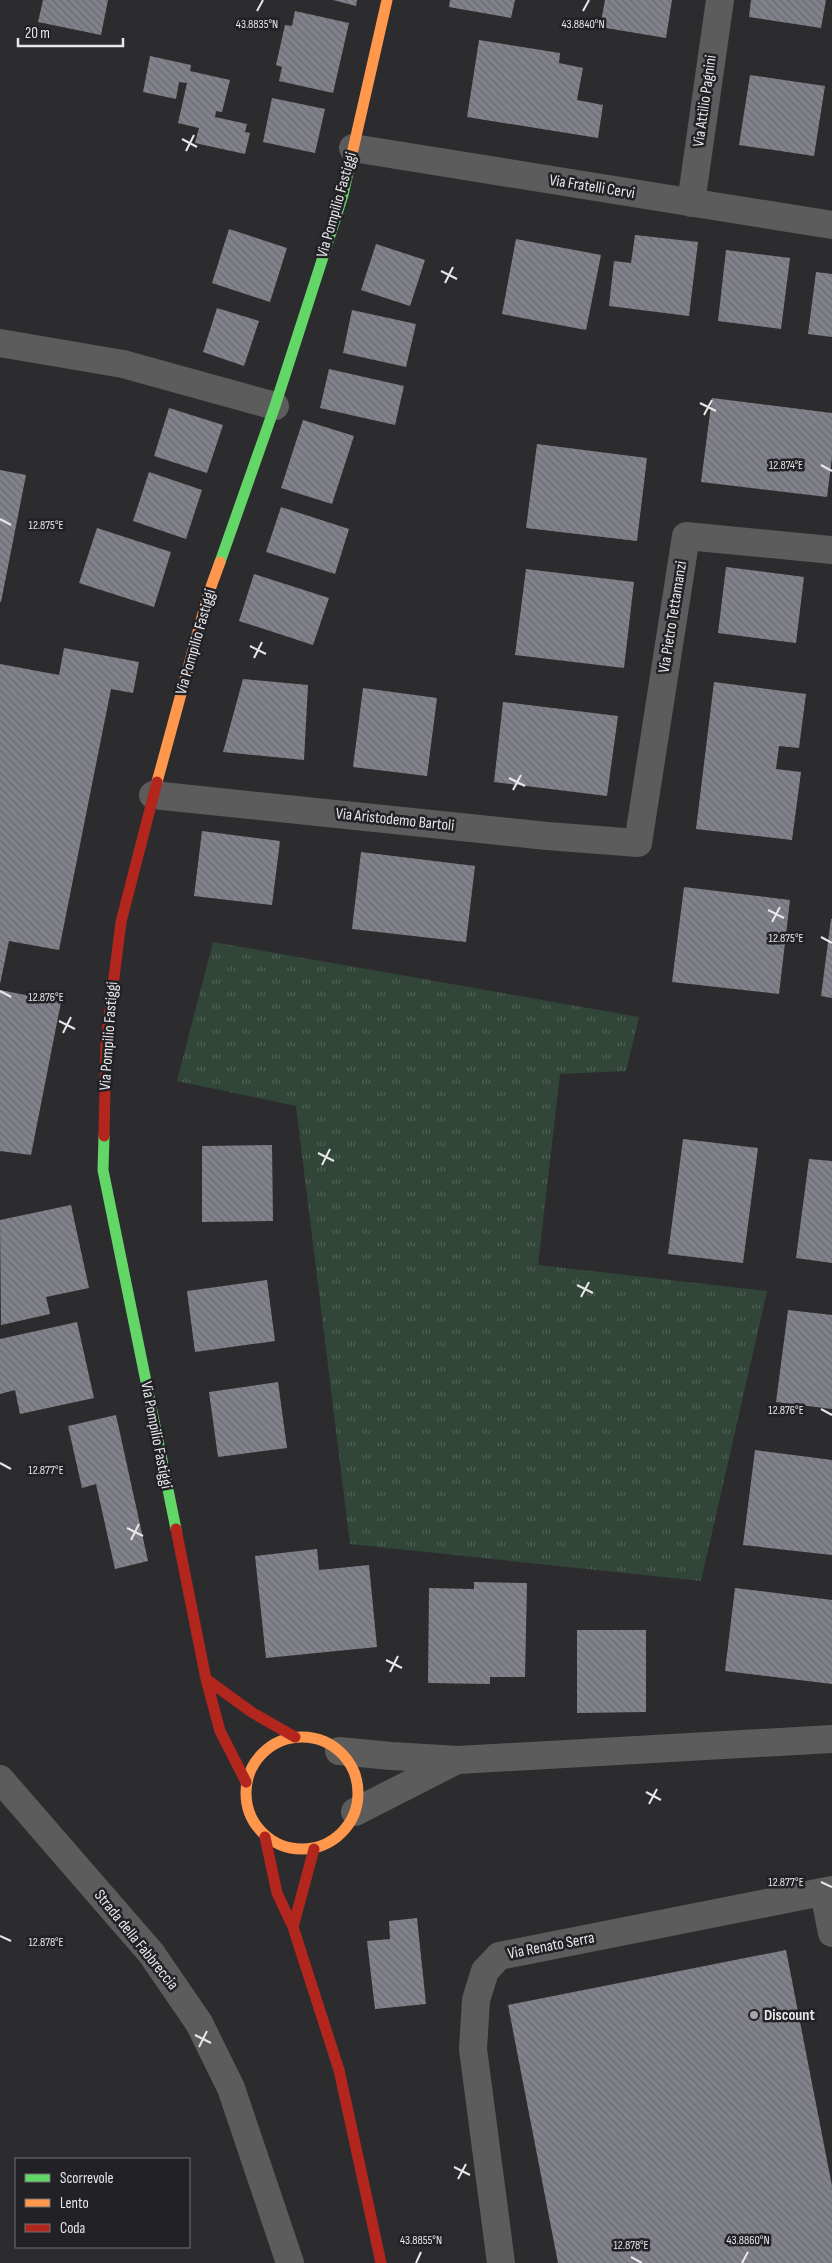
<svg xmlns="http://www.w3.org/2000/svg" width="832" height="2263" font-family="'Sofia Sans Condensed',sans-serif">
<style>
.grass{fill:url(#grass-tufts)}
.building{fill:url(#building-back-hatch)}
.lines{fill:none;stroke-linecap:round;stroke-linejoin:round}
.street{stroke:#5c5c5d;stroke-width:28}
.fast{stroke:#63d668;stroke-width:11}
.slow{stroke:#ff974d;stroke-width:11}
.jam{stroke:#b3261e;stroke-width:11}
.ticks{fill:none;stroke:#e7e7ea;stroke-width:2}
.poi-dot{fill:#a6a6a9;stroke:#212126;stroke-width:2}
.labels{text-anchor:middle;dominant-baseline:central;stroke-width:5;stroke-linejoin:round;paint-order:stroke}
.street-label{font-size:16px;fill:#e7e7ea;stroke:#212126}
.poi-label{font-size:16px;font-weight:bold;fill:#e7e7ea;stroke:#212126;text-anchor:start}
.ticks-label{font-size:12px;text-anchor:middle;fill:#e7e7ea;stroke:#212126;stroke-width:5;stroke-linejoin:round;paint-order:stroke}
</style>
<defs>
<pattern id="grass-tufts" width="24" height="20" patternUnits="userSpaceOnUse" patternTransform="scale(1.25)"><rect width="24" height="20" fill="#314638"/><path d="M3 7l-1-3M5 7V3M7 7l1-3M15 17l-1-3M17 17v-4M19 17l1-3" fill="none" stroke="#4f6155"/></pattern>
<pattern id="building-back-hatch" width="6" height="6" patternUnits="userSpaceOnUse" patternTransform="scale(1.25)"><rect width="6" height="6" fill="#82828c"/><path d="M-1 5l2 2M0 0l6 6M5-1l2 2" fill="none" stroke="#6a6a70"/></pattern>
</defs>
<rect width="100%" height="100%" fill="#2c2c2f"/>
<path class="grass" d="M213,942L639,1017L626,1071L560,1074L538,1265L767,1291L701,1581L350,1544L296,1106L177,1081Z"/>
<path class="building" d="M43,0H108L101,35L38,22Z
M333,0H357L356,6Z
M450,0H515L511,18L449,7Z
M605,0H672L666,38L600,27Z
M751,0H826L821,28L749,17Z
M295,11L349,23L333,93L279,81L282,67L276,65L285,25L292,26Z
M479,40L560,53L559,63L583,68L577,100L603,105L598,138L467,117Z
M150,56L191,65L190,71L230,80L222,112L216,111L215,117L247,124L245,132L250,133L245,154L195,143L199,128L178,123L187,83L179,82L176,99L143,92Z
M750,75L825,86L814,156L739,145Z
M272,98L325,109L315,153L263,142Z
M229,229L287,248L270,302L212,283Z
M635,235L698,242L689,316L609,306L614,261L631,263Z
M516,239L601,255L586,330L502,314Z
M376,244L425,260L410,306L361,290Z
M726,250L790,258L781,329L718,321Z
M816,272L832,274V337L808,334Z
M217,308L259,321L244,366L203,352Z
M352,310L416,324L406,367L343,353Z
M329,369L404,386L395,425L320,408Z
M712,398L832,413V457L827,497L701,482Z
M169,408L223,425L207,473L154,456Z
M303,420L354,436L332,504L281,488Z
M537,444L647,458L637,541L526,528Z
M0,470L26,475L1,602H0Z
M149,472L202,490L186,539L133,521Z
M281,507L349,529L335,574L266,552Z
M97,528L171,552L154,607L79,583Z
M726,567L804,577L796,643L718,633Z
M526,569L634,582L624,668L515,655Z
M254,574L329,598L313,645L239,621Z
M64,648L139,662L133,693L111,689L59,950L9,941L0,984V664L59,675Z
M243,679L308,685L304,760L223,752Z
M714,682L806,694L799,748L779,746L776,769L801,772L792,840L696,829Z
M363,688L437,698L427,776L353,767Z
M503,702L618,716L607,796L494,782Z
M202,831L280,841L272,905L194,896Z
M361,852L475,866L466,942L352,929Z
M684,887L790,900L779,994L672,982Z
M831,919H832V998L821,996Z
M0,990L61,1002L31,1155L0,1151Z
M683,1139L758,1148L743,1263L668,1254Z
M272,1145L273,1221L202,1222V1146Z
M809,1159L832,1161V1263L796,1258Z
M71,1205L89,1288L46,1297L50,1314L1,1325L0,1220Z
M267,1280L275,1341L195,1352L187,1291Z
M788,1310L832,1315V1409L776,1402Z
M77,1322L94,1398L20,1414L15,1390L0,1394V1339Z
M278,1382L287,1448L218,1457L209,1392Z
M116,1415L148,1561L115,1569L96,1484L82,1488L68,1426Z
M755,1450L832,1460V1555L743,1545Z
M317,1549L319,1570L369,1565L377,1647L266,1658L255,1556Z
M474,1582L527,1583L525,1677H490V1684L428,1683L429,1588L474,1589Z
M735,1588L832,1600V1684L725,1671Z
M577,1630H646V1712L577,1713Z
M417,1918L426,2004L375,2009L367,1941L390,1939L389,1921Z
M786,1950L832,2186V2263H558L508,2005Z"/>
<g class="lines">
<path class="street" d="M353,148L832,225
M691,203L720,0
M0,343L123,364L275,406
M153,795L547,836L638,843L686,536L832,550
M339,1751L391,1756L458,1760L832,1739
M0,1779L151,1953L199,2023L231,2088L290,2263
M355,1812L457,1760
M824,1892L832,1933
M501,2263L473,2049L476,2000L485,1971L499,1956L832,1890"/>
<path class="fast" d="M220,562L275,406L343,195L352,154
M104,1136L103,1170L176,1529"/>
<path class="slow" d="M352,154L387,0
M157,782L208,595L220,562
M246 1793a56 56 0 1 1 112 0a56 56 0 1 1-112 0Z"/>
<path class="jam" d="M104,1136L106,1041L121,922L157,782
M176,1529L206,1679L220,1731L246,1782
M206,1679L253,1713L295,1737
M265,1837L277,1893L293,1927L339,2070L381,2263
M293,1927L314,1849"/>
</g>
<path class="ticks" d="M257,11L263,0M583,11L589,0M182,139L197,147M186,151L194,135M441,271L457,279M445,283L453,267M700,403L716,411M704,415L712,400M821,465L832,471M0,519L11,525M250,646L266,654M254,658L262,642M509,778L525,786M513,790L521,775M768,910L784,918M772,922L780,907M821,937L832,943M0,991L11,997M59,1021L75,1029M63,1033L71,1017M318,1153L334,1161M322,1165L330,1149M577,1285L593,1293M581,1297L589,1282M821,1409L832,1415M0,1463L11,1469M127,1528L143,1536M131,1540L139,1524M386,1660L402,1668M390,1672L398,1656M646,1792L661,1800M649,1804L657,1789M821,1882L832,1887M0,1936L11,1941M195,2035L211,2043M199,2047L207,2031M454,2167L470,2175M458,2179L466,2164M631,2257L642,2263M416,2263L421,2252M742,2263L748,2252"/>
<circle class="poi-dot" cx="754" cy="2015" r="5"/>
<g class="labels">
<g class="street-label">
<text transform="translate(705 101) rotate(-82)">Via Attilio Pagnini</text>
<text transform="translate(592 187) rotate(9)">Via Fratelli Cervi</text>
<text transform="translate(337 205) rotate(-74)">Via Pompilio Fastiggi</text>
<text transform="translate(673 617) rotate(-81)">Via Pietro Tettamanzi</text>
<text transform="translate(196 642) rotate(-74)">Via Pompilio Fastiggi</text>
<text transform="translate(395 820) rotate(6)">Via Aristodemo Bartoli</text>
<text transform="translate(109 1036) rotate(-86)">Via Pompilio Fastiggi</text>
<text transform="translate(156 1435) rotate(79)">Via Pompilio Fastiggi</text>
<text transform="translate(136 1940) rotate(51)">Strada della Fabbreccia</text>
<text transform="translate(551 1946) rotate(-11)">Via Renato Serra</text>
</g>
<g class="poi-label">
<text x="764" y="2015">Discount</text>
</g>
</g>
<g class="ticks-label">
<text x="257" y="28">43.8835°N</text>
<text x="583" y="28">43.8840°N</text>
<text x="786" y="469">12.874°E</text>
<text x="46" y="529">12.875°E</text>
<text x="786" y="942">12.875°E</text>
<text x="46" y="1001">12.876°E</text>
<text x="786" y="1414">12.876°E</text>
<text x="46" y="1474">12.877°E</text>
<text x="786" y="1886">12.877°E</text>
<text x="46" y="1946">12.878°E</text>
<text x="421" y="2244">43.8855°N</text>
<text x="748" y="2244">43.8860°N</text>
<text x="631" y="2249">12.878°E</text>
</g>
<rect x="15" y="2158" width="175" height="90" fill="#212126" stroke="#707074"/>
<rect x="25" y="2174" width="25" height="8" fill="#63d668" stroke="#707074"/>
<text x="60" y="2183" font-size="15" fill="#e7e7ea">Scorrevole</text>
<rect x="25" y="2199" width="25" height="8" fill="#ff974d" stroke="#707074"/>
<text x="60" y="2208" font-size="15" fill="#e7e7ea">Lento</text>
<rect x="25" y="2224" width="25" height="8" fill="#b3261e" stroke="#707074"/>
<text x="60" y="2233" font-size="15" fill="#e7e7ea">Coda</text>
<path d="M18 38v8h105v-8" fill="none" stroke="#e7e7ea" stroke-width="2.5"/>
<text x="25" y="38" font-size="15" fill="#e7e7ea" stroke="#212126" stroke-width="4" paint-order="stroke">20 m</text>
</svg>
